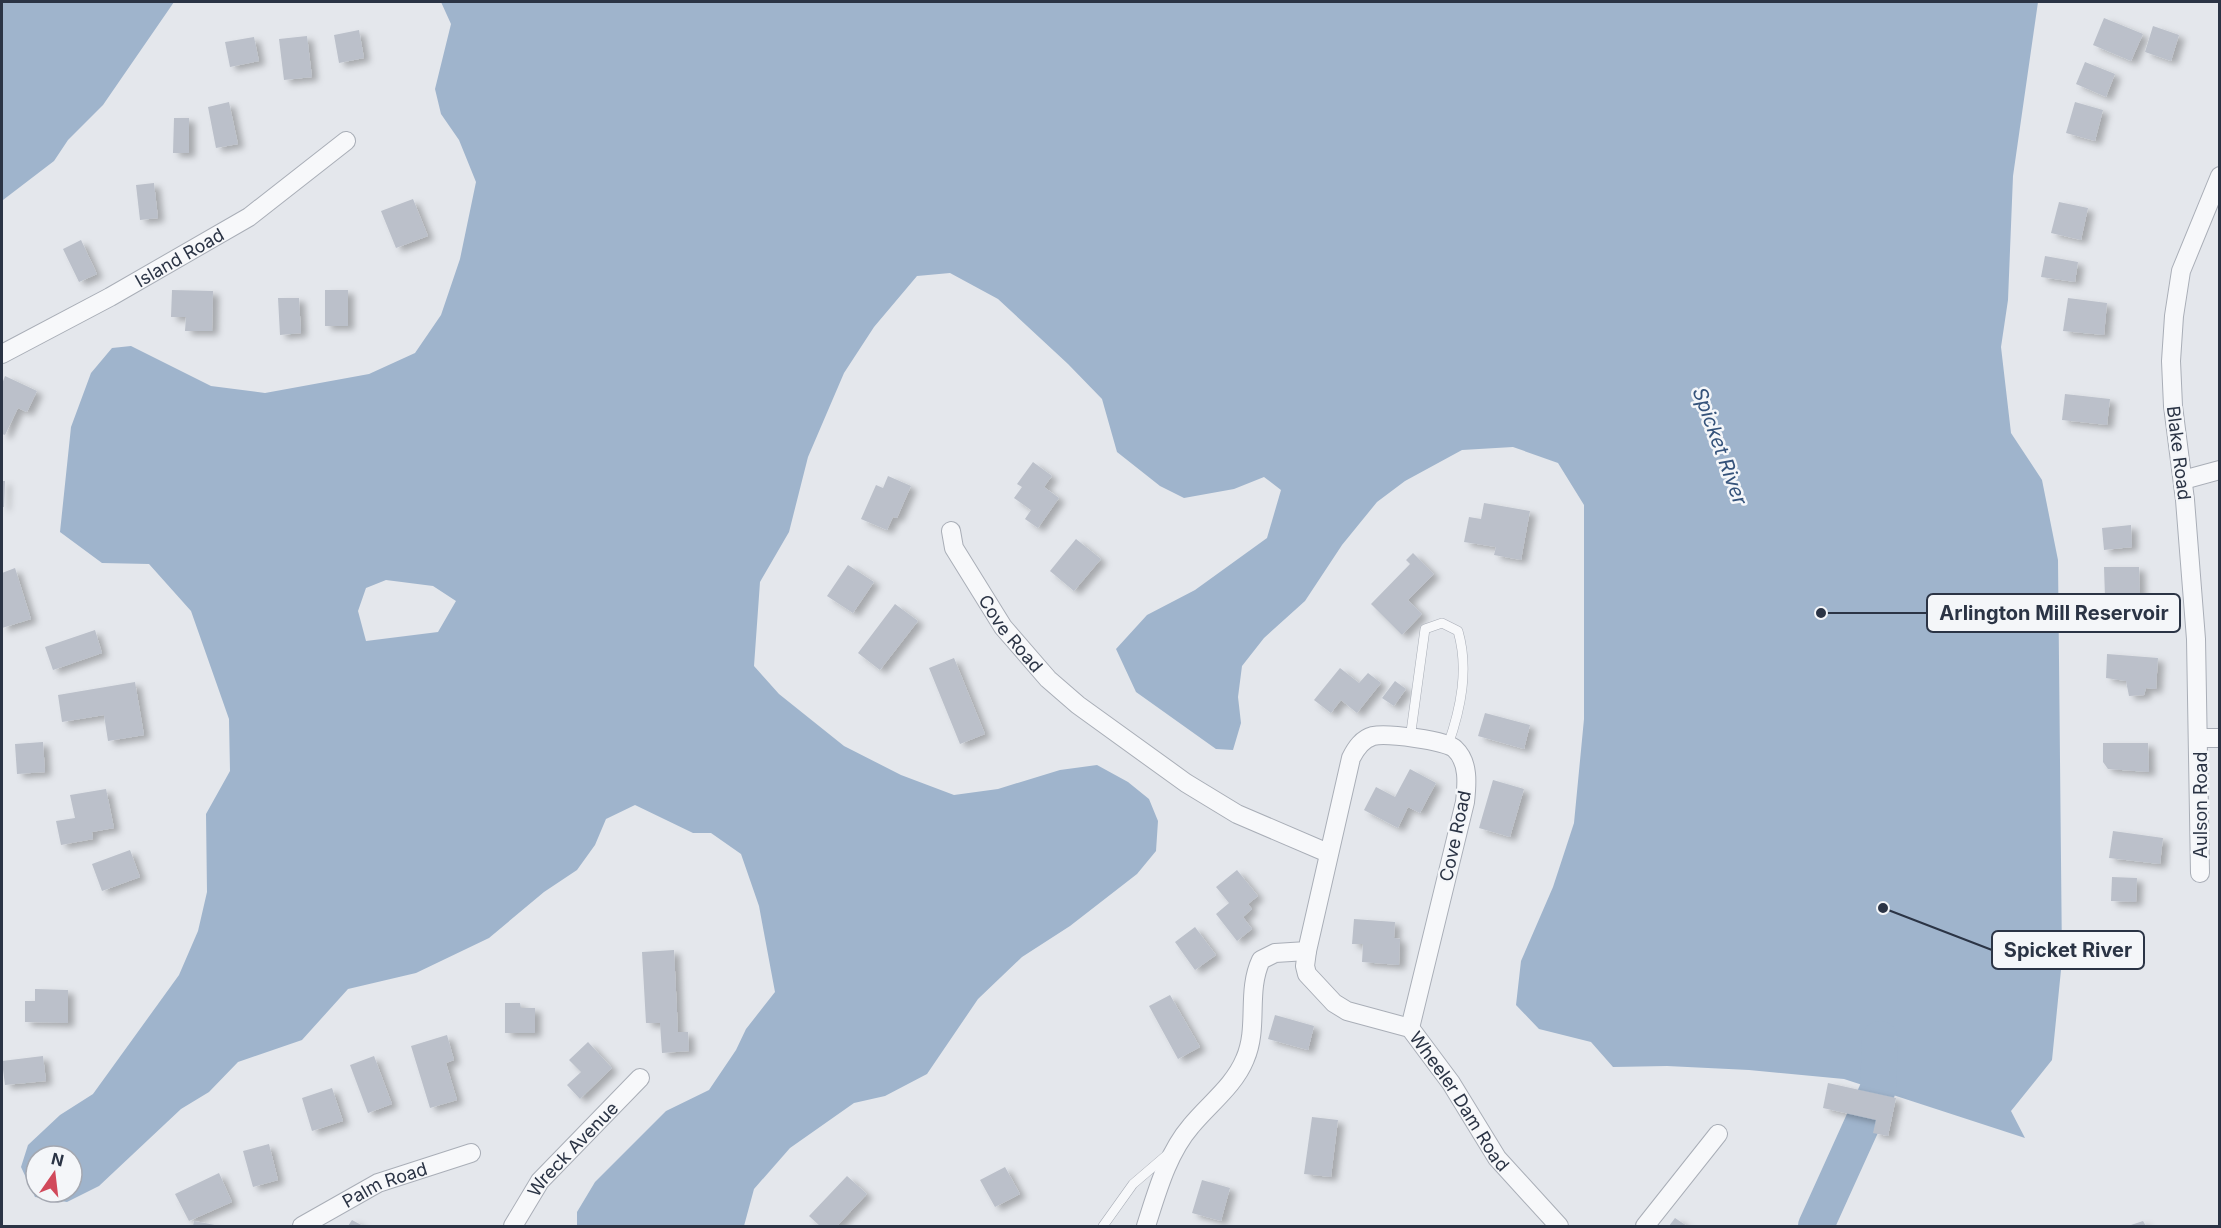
<svg xmlns="http://www.w3.org/2000/svg" width="2221" height="1228" font-family="Inter,sans-serif">
<style>
.water{fill:#9fb4cc;fill-rule:evenodd}
.lines{fill:none;stroke-linecap:round;stroke-linejoin:round}
.river{stroke:#9fb4cc;stroke-width:36}
.building{fill:#bbc0ca;filter:url(#shadow)}
.lane-casing{stroke:#a9aeb7;stroke-width:10}
.street-casing{stroke:#a9aeb7;stroke-width:20}
.lane{stroke:#f7f8fa;stroke-width:9}
.street{stroke:#f7f8fa;stroke-width:18}
.labels{text-anchor:middle;dominant-baseline:central;stroke-width:5;stroke-linejoin:round;paint-order:stroke}
.street-label{font-size:18px;fill:#2b3445;stroke:#f4f6f9}
.water-label{font-size:20px;font-style:italic;fill:#34527a;stroke:#f4f6f9}
.leader{fill:none;stroke:#2b3445;stroke-width:2}
.callout-dot{fill:#2b3445;stroke:#f4f6f9;stroke-width:2}
.callout{fill:#f4f6f9;stroke:#2b3445;stroke-width:2}
.callout-label{font-size:20px;text-anchor:middle;font-weight:bold;fill:#2b3445}
</style>
<defs>
<filter id="shadow"><feDropShadow dx="6" dy="4" stdDeviation="3" flood-color="#0004"/></filter>
</defs>
<rect width="100%" height="100%" fill="#e4e7ec"/>
<path class="water" d="M2,2H174L103,105L68,140L54,161L3,200Z
M441,2H2038L2013,176L2008,300L2001,347L2011,433L2042,480L2058,560L2062,960L2052,1060L2011,1111L2025,1138L1844,1079L1749,1070L1667,1066L1613,1067L1591,1042L1539,1029L1516,1005L1521,961L1553,887L1574,823L1584,719V505L1558,463L1513,447L1462,450L1405,481L1377,502L1342,545L1305,601L1264,638L1242,666L1238,697L1241,723L1233,750L1216,749L1136,692L1116,649L1147,615L1195,590L1267,538L1281,490L1264,477L1234,489L1184,498L1160,486L1117,452L1102,399L1068,364L998,299L950,273L917,276L874,327L844,373L808,457L789,532L760,582L754,666L779,694L844,746L901,775L954,795L998,789L1060,770L1097,765L1128,782L1149,799L1158,821L1156,851L1137,874L1070,926L1022,957L978,999L927,1074L885,1096L854,1103L790,1148L754,1189L744,1226H577V1212L595,1182L666,1111L709,1090L736,1050L746,1029L775,992L759,906L741,854L711,833H693L635,805L606,819L595,845L577,870L544,892L489,938L416,973L348,989L302,1040L238,1062L209,1092L181,1109L99,1186L67,1202L35,1197L21,1167L28,1145L60,1115L93,1094L179,975L198,931L207,892L206,814L230,771L229,719L191,611L149,564L102,563L60,532L71,427L91,373L112,348L131,346L211,386L265,393L369,374L415,353L441,315L460,259L476,182L459,140L441,114L435,89L451,24ZM386,580L433,586L456,601L438,632L366,641L358,611L366,588ZM36,1156H72V1192H36Z"/>
<g class="lines">
<path class="river" d="M1816,1226L1878,1089L1880,1039"/>
</g>
<path class="building" d="M2104,18L2143,34L2131,61L2093,45Z
M2153,26L2179,35L2171,61L2145,52Z
M359,30L364,58L339,63L334,35Z
M307,36L312,77L284,80L279,39Z
M254,37L259,61L230,67L225,42Z
M2085,62L2115,74L2106,97L2076,84Z
M229,102L238,144L216,148L208,107Z
M2075,102L2103,110L2095,141L2066,133Z
M174,118H189V153H173Z
M154,183L158,218L140,220L136,185Z
M413,199L428,236L396,248L381,211Z
M2059,202L2088,208L2081,240L2051,233Z
M81,240L97,274L79,282L63,249Z
M2045,256L2078,262L2075,282L2041,277Z
M172,290L213,291L212,331H185L186,317H171Z
M325,290H348V326H325Z
M278,298H299L301,333L280,335Z
M2068,298L2107,303L2104,335L2063,331Z
M5,376L37,391L27,412L18,408L5,435L2,434V384Z
M2065,394L2110,399L2107,425L2062,420Z
M1033,462L1052,476L1044,487L1059,498L1038,528L1025,519L1031,510L1014,498L1022,487L1017,484Z
M888,476L911,486L897,518L893,517L887,530L861,519L876,485L883,488Z
M2,481H5L4,507H2Z
M1484,503L1530,511L1521,560L1494,555L1496,547L1464,542L1469,517L1481,519Z
M2131,525L2132,547L2104,550L2102,528Z
M1076,539L1101,559L1074,591L1050,571Z
M1413,553L1434,574L1408,600L1422,614L1402,635L1371,604L1410,564L1406,560Z
M848,565L874,582L853,613L827,596Z
M2104,567H2139L2140,595L2105,598Z
M15,568L31,619L2,628V573Z
M895,604L918,621L880,670L858,653Z
M95,630L102,653L53,670L45,647Z
M2107,654L2158,658L2156,689L2146,688L2144,695L2129,696L2126,681L2106,678Z
M954,658L985,734L960,744L929,668Z
M1340,668L1359,683L1368,673L1381,683L1357,713L1341,700L1331,713L1314,700Z
M1395,681L1406,689L1394,706L1382,698Z
M135,682L144,735L108,741L104,715L62,722L58,695Z
M1485,713L1530,725L1524,749L1478,736Z
M43,742L45,772L17,774L15,744Z
M2103,743H2148L2149,772L2108,769L2103,762Z
M1410,769L1436,783L1420,813L1408,807L1398,828L1364,810L1376,787L1395,797Z
M1493,780L1524,789L1510,837L1479,828Z
M106,789L114,828L92,832L93,839L61,845L56,821L75,818L70,795Z
M2113,831L2163,838L2160,864L2109,858Z
M130,850L140,877L102,891L92,864Z
M1237,870L1258,896L1248,904L1252,909L1243,917L1252,929L1237,941L1216,914L1229,903L1216,887Z
M2112,877L2137,878L2136,902L2111,901Z
M1354,919L1395,922L1394,938L1400,939L1399,965L1362,962L1363,944H1352Z
M1195,927L1216,955L1195,970L1175,942Z
M674,950L678,1032H688L689,1051L662,1053L660,1023H646L642,952Z
M35,989L68,990V1023L25,1022V1001H35Z
M1170,995L1200,1047L1178,1059L1149,1006Z
M505,1003H520L521,1008H535V1033H505Z
M1275,1015L1314,1026L1308,1050L1268,1039Z
M447,1035L454,1060L446,1063L457,1100L430,1108L411,1046Z
M588,1042L612,1068L580,1099L567,1085L581,1072L569,1060Z
M43,1056L46,1081L5,1085L2,1061Z
M374,1056L392,1104L368,1113L350,1065Z
M1828,1083L1896,1098L1888,1136L1873,1133L1876,1120L1823,1108Z
M332,1088L343,1121L312,1131L302,1098Z
M1312,1117L1338,1120L1331,1177L1304,1174Z
M269,1144L278,1180L253,1187L243,1151Z
M1005,1167L1020,1194L995,1207L980,1180Z
M219,1173L232,1202L189,1221L175,1194Z
M847,1176L867,1194L837,1226H820L809,1216Z
M1202,1180L1230,1188L1221,1221L1192,1213Z
M1675,1218L1687,1226H1669Z
M352,1220L363,1226H348Z
M194,1221L215,1225V1226H193Z
M2143,1221L2146,1226H2128Z"/>
<g class="lines">
<defs>
<path id="lane" d="M1410,739L1425,629L1442,623L1458,631C1469,669 1461,708 1448,745
M1103,1226L1133,1184L1168,1154"/>
<g id="street">
<path id="s1" d="M2,354L110,297L249,217L346,141"/>
<path d="M2183,480L2220,470"/>
<path id="s2" d="M951,531L954,548L1003,627L1048,679L1078,705L1186,783L1237,814L1328,853"/>
<path d="M2200,738H2220"/>
<path d="M2200,873L2196,639L2185,500L2173,406L2171,361L2174,316L2181,271L2220,176"/>
<path id="s3" d="M1307,951L1305,966L1307,974L1334,1003L1347,1011L1410,1028L1451,1083L1497,1158L1559,1226"/>
<path id="s4" d="M302,1226L378,1183L471,1153"/>
<path id="s5" d="M513,1226L540,1181L640,1078"/>
<path d="M1146,1226C1157,1192 1167,1154 1191,1126C1209,1104 1234,1086 1245,1059C1259,1027 1246,992 1261,960L1275,953L1307,951L1351,758C1356,748 1362,739 1373,736C1386,733 1446,740 1455,749C1469,762 1467,784 1465,802L1410,1028"/>
<path d="M1645,1226L1718,1134"/>
</g>
</defs>
<use href="#lane" class="lane-casing"/>
<use href="#street" class="street-casing"/>
<use href="#lane" class="lane"/>
<use href="#street" class="street"/>
</g>
<g class="labels">
<g class="street-label">
<text stroke="none"><textPath href="#s1" startOffset="202">Island Road</textPath></text>
<text transform="translate(2179 453) rotate(83)">Blake Road</text>
<text stroke="none"><textPath href="#s2" startOffset="120">Cove Road</textPath></text>
<text transform="translate(2200 805) rotate(-90)">Aulson Road</text>
<text transform="translate(1455 836) rotate(-78)">Cove Road</text>
<text stroke="none"><textPath href="#s3" startOffset="232">Wheeler Dam Road</textPath></text>
<text stroke="none"><textPath href="#s5" startOffset="98">Wreck Avenue</textPath></text>
<text stroke="none"><textPath href="#s4" startOffset="93">Palm Road</textPath></text>
</g>
<g class="water-label">
<text transform="translate(1720 446) rotate(70)">Spicket River</text>
</g>
</g>
<path class="leader" d="M1821 613L1927 613M1883 908L1992 950"/>
<g class="callout-dot">
<circle cx="1821" cy="613" r="6"/>
<circle cx="1883" cy="908" r="6"/>
</g>
<g class="callout">
<rect x="1927" y="594" width="253" height="38" rx="6"/>
<rect x="1992" y="931" width="152" height="38" rx="6"/>
</g>
<g class="callout-label">
<text x="2054" y="620">Arlington Mill Reservoir</text>
<text x="2068" y="957">Spicket River</text>
</g>
<rect width="2221" height="1228" fill="none" stroke="#2b3445" stroke-width="6"/>
<g transform="translate(54 1174) rotate(14)"><circle r="28" fill="#f4f6f9" stroke="#a4a8b1" stroke-width="1.5"/>
<path d="M0-4.5L10 22L0 15L-10 22Z" fill="#d1495b"/>
<text y="-9" font-size="16" font-weight="bold" text-anchor="middle" fill="#2b3445">N</text>
</g>
</svg>
